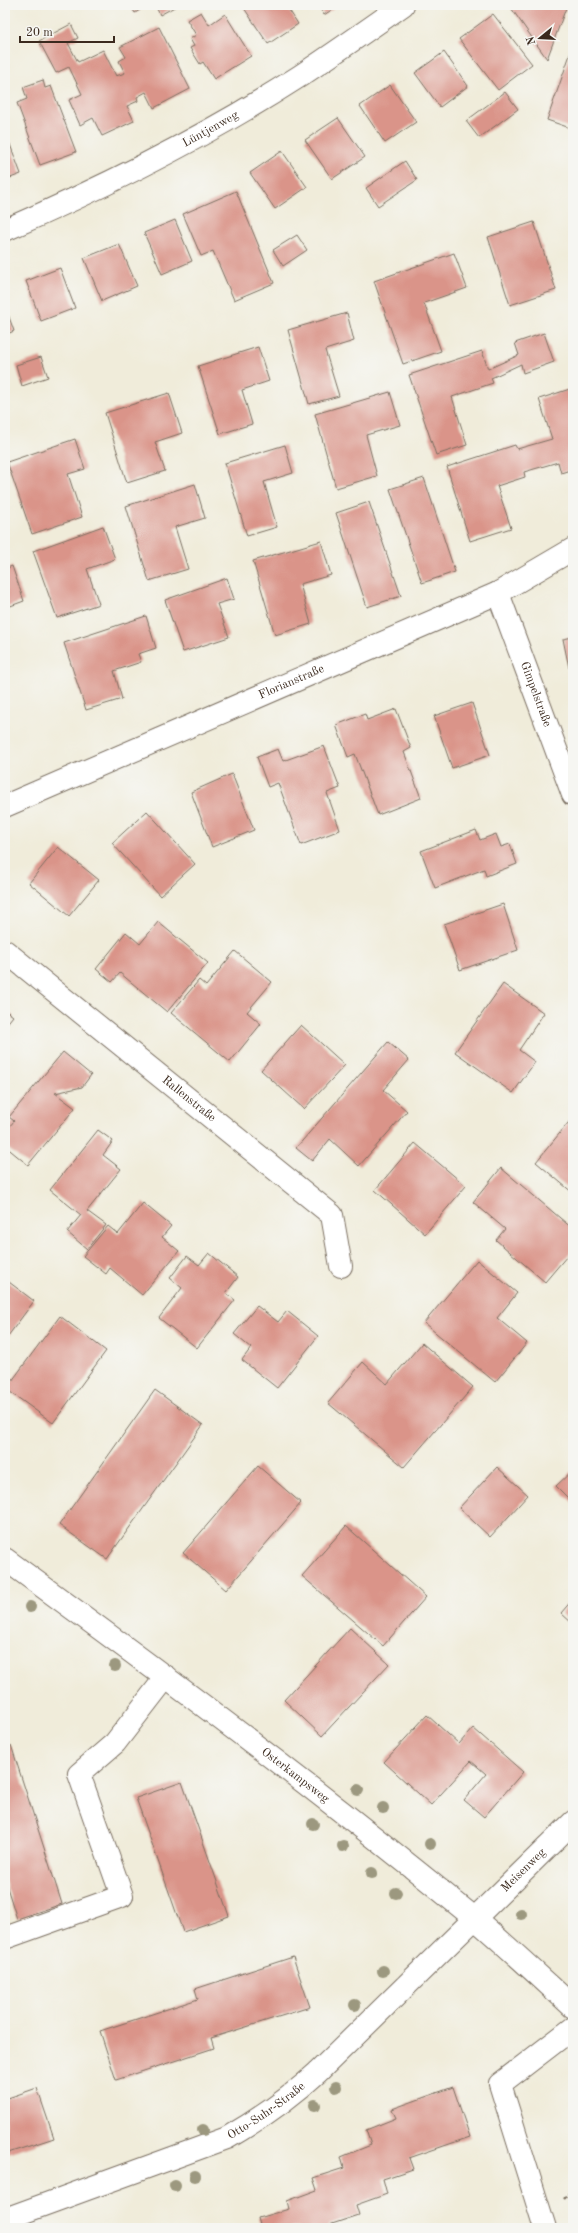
<svg xmlns="http://www.w3.org/2000/svg" width="578" height="2233" font-family="'Old Standard TT',serif">
<style>
.building{fill:#da9489}
.lines{fill:none;stroke-linecap:round;stroke-linejoin:round}
.minor-casing{stroke:#7a6e60;stroke-width:24}
.path{stroke:#7a6e60;stroke-width:2.5;stroke-dasharray:3 3;stroke-linecap:butt}
.minor{stroke:#fff;stroke-width:22}
.tree{fill:#9c987f}
.labels{text-anchor:middle;dominant-baseline:central;stroke-width:4;stroke-linejoin:round;paint-order:stroke}
.street-label{font-size:12px;fill:#3b2a1e;stroke:#f6f6f2}
</style>
<rect width="100%" height="100%" fill="#f6f6f2"/>
<filter id="ink" filterUnits="userSpaceOnUse"><feTurbulence type="fractalNoise" baseFrequency=".025" numOctaves="2"/><feDisplacementMap in="SourceGraphic" scale="8" xChannelSelector="R" yChannelSelector="G"/><feConvolveMatrix kernelMatrix="1 2 1 2 8 2 1 2 1" color-interpolation-filters="sRGB"/></filter>
<filter id="wash" filterUnits="userSpaceOnUse"><feTurbulence type="fractalNoise" baseFrequency=".012" numOctaves="4" result="noise"/><feDisplacementMap in="SourceGraphic" scale="16" xChannelSelector="R" yChannelSelector="G"/><feGaussianBlur stdDeviation="0.9" result="paint"/><feColorMatrix in="noise" values="0 0 0 0 0 0 0 0 0 0 0 0 0 0 0 0 0 1.4 0 .05"/><feComposite in="paint" operator="in"/></filter>
<g filter="url(#wash)">
<rect width="100%" height="100%" fill="#f0ecda"/>
<g id="blocks">
<path class="building" d="M130,5H148L135,13Z
M155,5H178L160,15Z
M242,5H286L298,24L268,44Z
M318,5H339L324,15Z
M509,5H567L547,59Z
M201,12L209,25L225,14L251,56L214,79L203,62L200,64L190,48L194,46L190,39L196,35L187,20Z
M493,14L532,64L498,90L459,39Z
M71,24L78,38L68,43L78,62L103,50L116,76L125,73L119,61L126,57L120,47L159,27L190,89L154,108L146,92L137,97L138,101L127,106L134,121L102,136L93,118L80,125L69,100L82,94L69,67L56,73L39,41Z
M573,46V129L547,120Z
M444,52L468,86L440,107L415,73Z
M43,80L45,88L51,86L76,152L40,165L17,103L27,99L23,87Z
M390,85L416,122L385,143L360,106Z
M505,92L518,109L479,138L466,121Z
M338,118L365,157L332,179L305,140Z
M5,131L21,174L5,180Z
M282,151L307,187L275,209L250,173Z
M405,161L417,180L378,206L366,188Z
M236,191L274,283L234,300L213,251L201,256L183,214Z
M175,220L192,261L162,274L144,233Z
M534,222L556,290L510,305L488,237Z
M297,235L307,250L283,266L273,250Z
M119,244L137,286L102,301L84,258Z
M454,253L467,288L424,303L441,351L403,364L374,281Z
M60,268L75,308L41,321L26,281Z
M5,306L14,331L5,335Z
M347,313L354,341L325,350L339,396L309,404L288,330Z
M544,333L554,362L523,373L521,364L491,378L493,383L452,397L467,445L436,455L409,375L482,351L488,369L519,355L515,343Z
M258,347L269,381L242,390L252,424L220,434L198,366Z
M41,357L48,377L22,386L16,365Z
M573,388V469L561,473L558,462L524,472L525,477L497,486L511,528L470,541L447,467L515,445L517,449L552,439L539,399Z
M390,392L400,425L366,435L377,476L336,488L315,414Z
M169,393L182,433L155,442L165,471L127,483L105,413Z
M75,439L85,469L68,474L82,517L32,534L7,462Z
M285,445L293,473L264,482L277,527L247,536L225,463Z
M424,478L455,572L422,583L390,489Z
M195,484L205,518L175,527L188,569L149,581L126,506Z
M369,502L401,596L367,607L336,513Z
M103,526L115,559L87,569L99,604L57,618L33,551Z
M321,541L331,575L300,584L311,624L275,635L253,561Z
M12,566L24,601L5,608V569Z
M227,578L234,599L217,604L229,637L183,652L165,600Z
M146,616L156,648L138,654L141,662L114,671L122,699L86,710L64,643Z
M573,637V668H569L563,639Z
M472,703L490,755L452,768L434,716Z
M396,709L411,748L404,752L421,798L378,815L355,754L348,757L336,725L365,714L367,720Z
M324,746L340,788L327,793L340,830L301,845L278,783L268,787L257,757L278,749L283,761Z
M232,774L254,830L212,847L191,792Z
M147,811L195,864L160,896L112,843Z
M476,830L480,840L496,834L501,847L510,844L517,864L486,876L484,869L435,888L421,851Z
M58,847L99,880L69,916L29,883Z
M503,904L518,950L460,970L444,924Z
M158,922L208,963L167,1012L120,973L112,982L96,969L126,932L140,944Z
M235,951L272,982L247,1012L261,1024L230,1062L171,1013L199,980L206,986Z
M503,984L544,1013L519,1050L535,1062L513,1093L455,1052Z
M5,1010L13,1016L5,1026Z
M301,1025L345,1065L304,1109L261,1070Z
M388,1042L409,1060L383,1090L407,1111L359,1166L330,1139L312,1161L296,1148Z
M63,1052L91,1075L82,1087L55,1093L75,1108L28,1165L5,1146V1132L14,1121L9,1117Z
M573,1117V1193L536,1162Z
M98,1130L113,1141L103,1155L121,1169L87,1211L106,1225L87,1249L67,1232L81,1215L50,1190Z
M415,1143L466,1186L425,1234L375,1190Z
M501,1168L573,1229V1249L545,1282L496,1240L505,1229L473,1202Z
M143,1203L171,1226L162,1237L179,1251L142,1295L110,1268L106,1274L83,1256L108,1226L118,1234Z
M209,1253L238,1277L226,1293L235,1300L197,1348L159,1318L182,1288L170,1278L187,1256L199,1265Z
M477,1260L517,1293L497,1318L527,1343L495,1382L424,1323Z
M5,1279L34,1301L8,1336L5,1334Z
M257,1306L278,1322L287,1311L318,1336L277,1388L242,1360L251,1348L234,1334Z
M60,1316L106,1351L53,1423L6,1389Z
M422,1343L473,1387L404,1467L328,1403L363,1362L387,1384Z
M155,1390L203,1425L107,1559L59,1525Z
M258,1466L301,1503L226,1590L183,1553Z
M497,1467L528,1495L490,1537L459,1508Z
M573,1470V1503L556,1486Z
M346,1526L426,1597L383,1646L302,1576Z
M573,1599V1624L561,1613Z
M350,1628L389,1664L322,1736L284,1700Z
M427,1715L459,1744L473,1728L523,1772L484,1817L464,1800L486,1774L471,1761L431,1805L384,1762Z
M11,1745L62,1904L17,1919L5,1881V1747Z
M182,1782L229,1916L183,1932L136,1798Z
M293,1957L310,2007L211,2038L214,2048L116,2080L100,2031L198,1999L195,1989Z
M453,2087L470,2137L409,2158L413,2169L383,2179L387,2194L356,2205L359,2215L329,2225L330,2228H252L260,2225L258,2218L289,2209L287,2201L317,2190L313,2178L344,2168L341,2157L371,2145L366,2130L396,2118L392,2109Z
M37,2088L54,2138L5,2154V2099Z"/>
</g>
</g>
<g filter="url(#ink)">
<use href="#blocks" fill-opacity="0" stroke="#7a6e60" stroke-width="1"/>
<g class="lines">
<defs>
<g id="minor">
<path id="s1" d="M5,230C107,186 207,136 300,76C335,53 369,29 403,5"/>
<path id="s2" d="M498,593L573,795"/>
<path id="s3" d="M5,806L498,593L573,549"/>
<path id="s4" d="M5,951L332,1215L341,1266"/>
<path id="s5" d="M5,1559C164,1675 321,1792 473,1917C507,1946 540,1977 573,2007"/>
<path d="M5,1938L122,1896L79,1774L115,1743L166,1677"/>
<path id="s6" d="M5,2219L227,2138C260,2119 290,2098 318,2072L573,1822"/>
<path d="M545,2228L500,2084L573,2028"/>
</g>
</defs>
<use href="#minor" class="minor-casing"/>
<path class="path" d="M564,2199L573,2189"/>
<use href="#minor" class="minor"/>
</g>
<g class="tree">
<circle cx="30" cy="1607" r="6"/>
<circle cx="115" cy="1666" r="6"/>
<circle cx="358" cy="1790" r="6"/>
<circle cx="383" cy="1808" r="6"/>
<circle cx="313" cy="1824" r="6"/>
<circle cx="430" cy="1844" r="6"/>
<circle cx="343" cy="1846" r="6"/>
<circle cx="372" cy="1873" r="6"/>
<circle cx="396" cy="1893" r="6"/>
<circle cx="521" cy="1914" r="6"/>
<circle cx="383" cy="1971" r="6"/>
<circle cx="355" cy="2005" r="6"/>
<circle cx="336" cy="2087" r="6"/>
<circle cx="315" cy="2105" r="6"/>
<circle cx="203" cy="2130" r="6"/>
<circle cx="195" cy="2176" r="6"/>
<circle cx="175" cy="2186" r="6"/>
</g>
</g>
<g class="labels">
<g class="street-label">
<text stroke="none"><textPath href="#s1" startOffset="229">Lüntjenweg</textPath></text>
<text stroke="none"><textPath href="#s3" startOffset="312">Florianstraße</textPath></text>
<text stroke="none"><textPath href="#s2" startOffset="108">Gimpelstraße</textPath></text>
<text stroke="none"><textPath href="#s4" startOffset="236">Rallenstraße</textPath></text>
<text stroke="none"><textPath href="#s5" startOffset="362">Osterkampsweg</textPath></text>
<text stroke="none"><textPath href="#s6" startOffset="637">Meisenweg</textPath></text>
<text stroke="none"><textPath href="#s6" startOffset="284">Otto-Suhr-Straße</textPath></text>
</g>
</g>
<rect width="578" height="2233" fill="none" stroke="#f6f6f2" stroke-width="20"/>
<g transform="translate(540 38) rotate(252)" stroke="#f6f6f2" stroke-width="3" paint-order="stroke">
<path d="M0-3L7 15L0 10L-7 15Z" fill="#3b2a1e"/>
<text y="-6" font-size="11" font-weight="bold" text-anchor="middle" fill="#3b2a1e">N</text>
</g>
<path d="M20 36v6h94v-6" fill="none" stroke="#3b2a1e" stroke-width="2"/>
<text x="26" y="36" font-size="12" fill="#3b2a1e" stroke="#f6f6f2" stroke-width="3" paint-order="stroke">20 m</text>
</svg>
